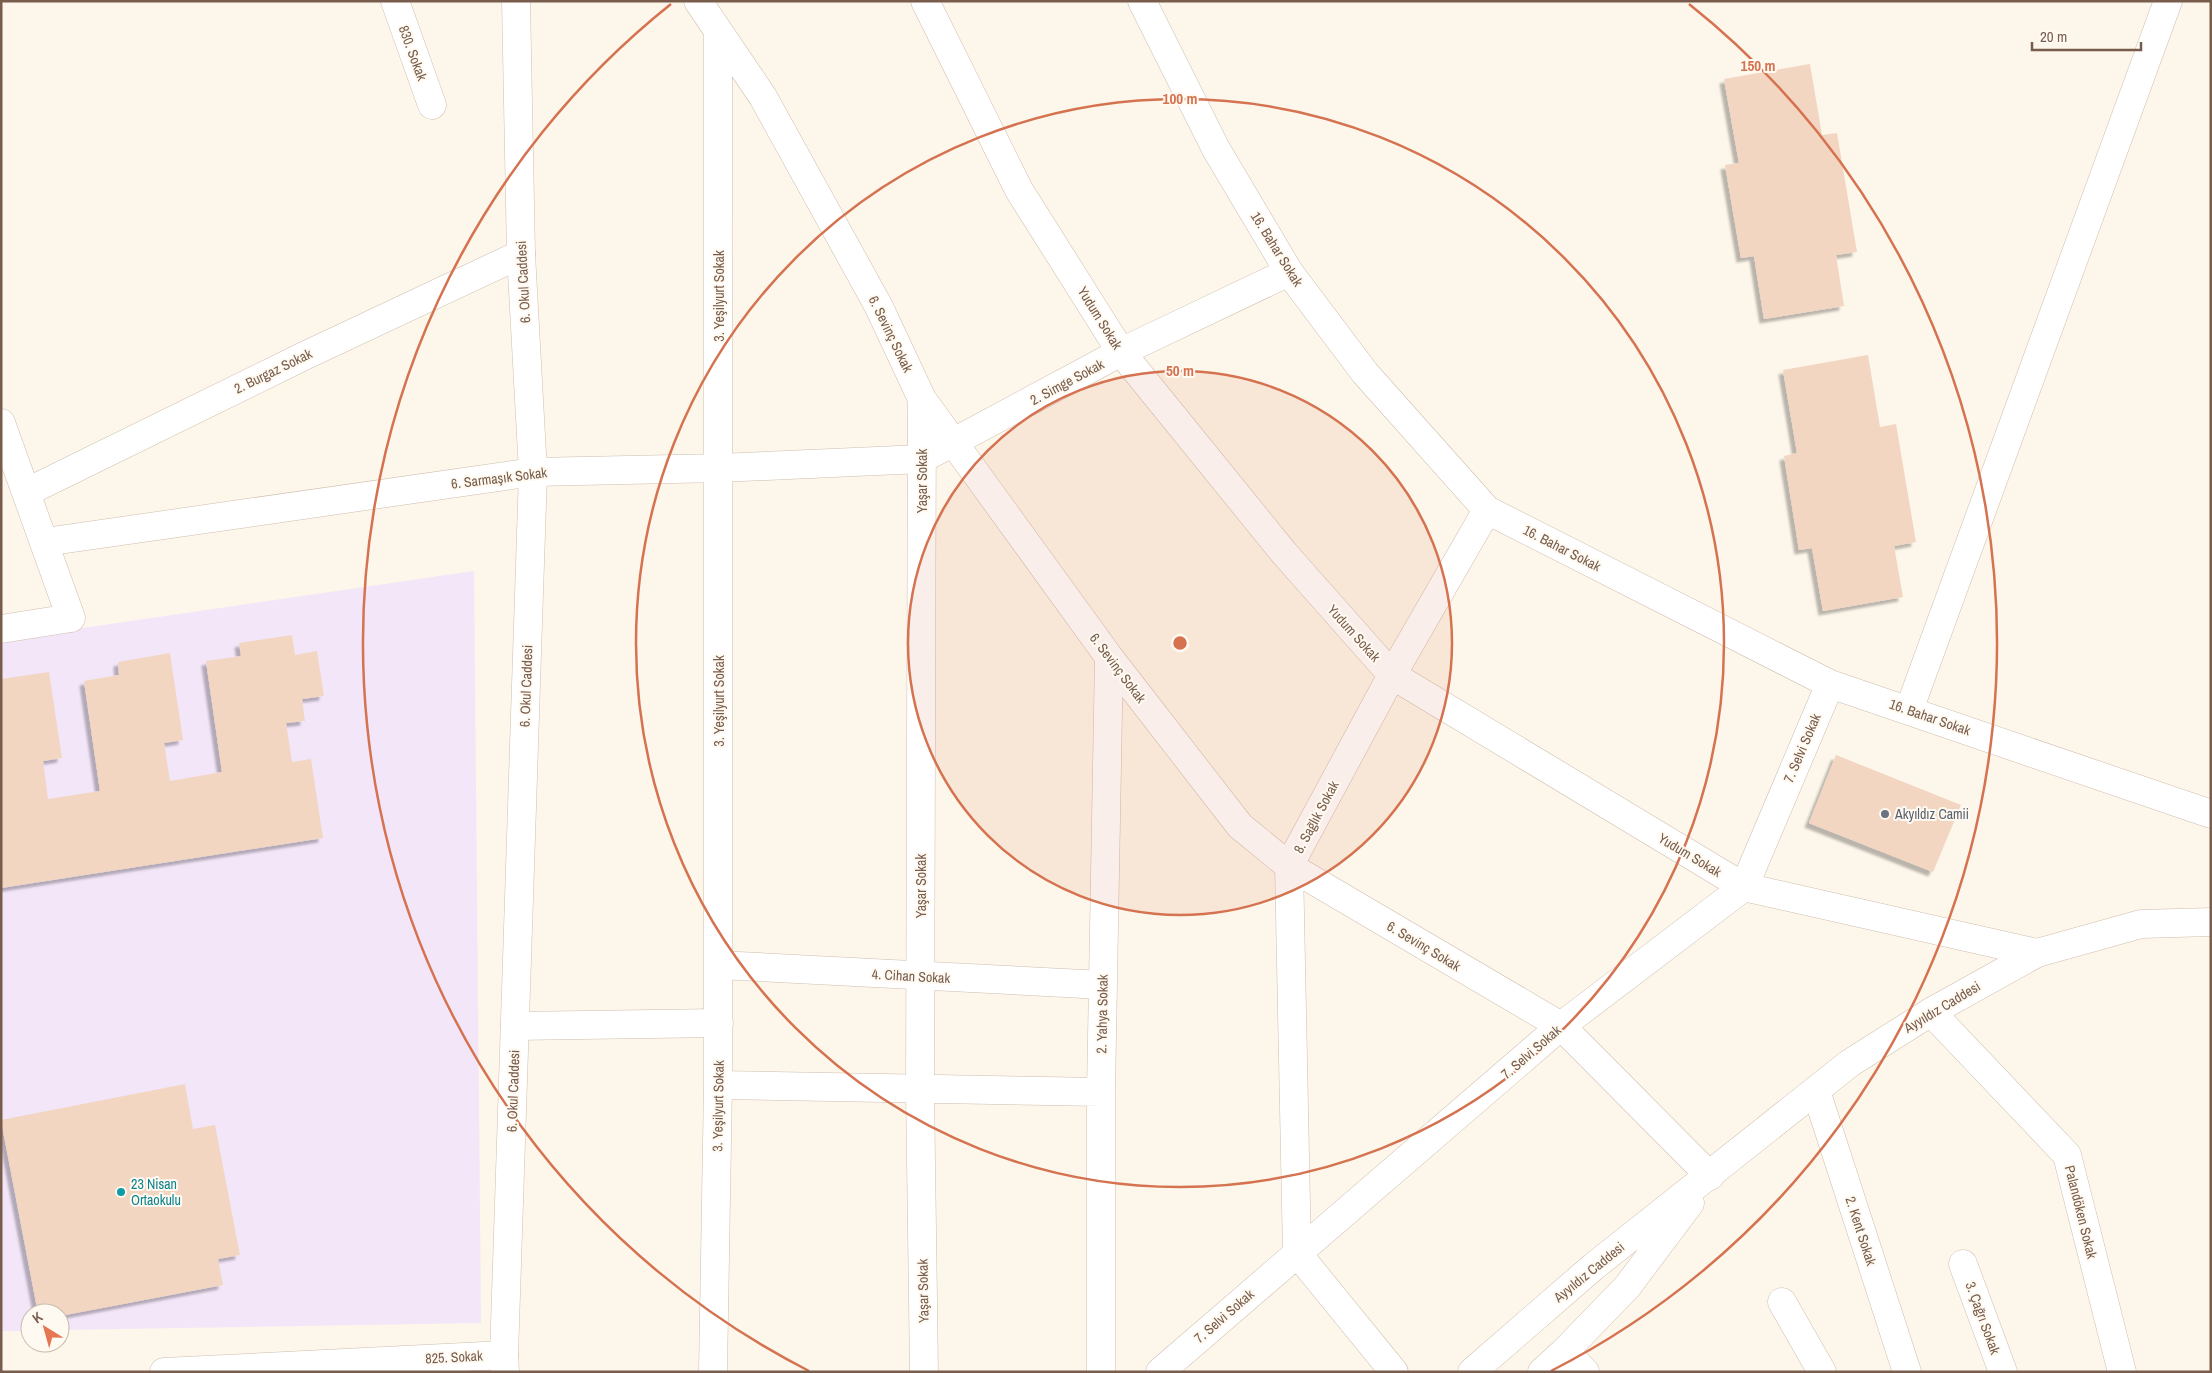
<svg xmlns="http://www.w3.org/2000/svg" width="2212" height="1373" font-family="'Archivo Narrow',sans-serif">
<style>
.education{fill:#f3e6f9}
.building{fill:#f2d6c2;filter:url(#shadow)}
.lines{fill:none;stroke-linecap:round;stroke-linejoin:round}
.street-casing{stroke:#cfbeaf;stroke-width:29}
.secondary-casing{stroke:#d2bfad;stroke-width:29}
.street{stroke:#fff;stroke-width:28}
.secondary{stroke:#fff;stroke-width:28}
.ring{fill:none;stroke:#d57250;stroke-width:2.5}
.worship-dot{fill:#6b7280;stroke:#fffaf1;stroke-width:2}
.culture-dot{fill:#0f9aa8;stroke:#fffaf1;stroke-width:2}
.labels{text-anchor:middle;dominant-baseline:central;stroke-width:4;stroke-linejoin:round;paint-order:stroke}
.street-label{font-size:14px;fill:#785d4d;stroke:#fffaf1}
.worship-label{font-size:14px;fill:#5b616d;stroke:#fffaf1;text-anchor:start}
.culture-label{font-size:14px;fill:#0d838f;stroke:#fffaf1;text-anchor:start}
.centre{fill:#d57250;stroke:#fffaf1;stroke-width:2.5}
.ring-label{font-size:15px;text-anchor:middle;font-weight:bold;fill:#d57250;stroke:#fffaf1;stroke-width:4;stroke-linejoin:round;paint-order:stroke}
</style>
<defs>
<filter id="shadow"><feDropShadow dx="-4.5" dy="4.5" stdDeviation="1" flood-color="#0004"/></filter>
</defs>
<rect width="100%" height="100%" fill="#fdf6ea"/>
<path class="education" d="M474,571L481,1323L60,1330V1313H30V1331H1V640Z"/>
<path class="building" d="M1810,64L1822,135L1837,133L1857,252L1836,255L1844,306L1764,319L1754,256L1741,258L1725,165L1739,163L1724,79Z
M1868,355L1880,427L1896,424L1916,542L1894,546L1903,597L1823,611L1812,548L1799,550L1784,456L1797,453L1783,370Z
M292,635L295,655L317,651L324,696L302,699L305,721L286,723L292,762L311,759L323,838L1,888V679L49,672L62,758L43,761L48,799L100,791L84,681L119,675L118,662L170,653L183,740L164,743L170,781L222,772L206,661L241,656L239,643Z
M1836,755L1961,805L1933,872L1809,823Z
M185,1084L193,1129L215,1125L240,1255L218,1259L223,1285L60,1316V1313H38L1,1120Z"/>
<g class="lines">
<defs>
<path id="street" d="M395,1L432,105
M698,1L763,97L879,307L922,399L1109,657L1240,826L1289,866L1561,1026L1710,1176
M925,1L1019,190L1121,352L1284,553L1392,675L1744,887L2037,953
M1142,1L1216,149L1289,272L1365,373L1487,510L1830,684L2211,814
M922,399L920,1090L924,1372
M1,423L71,618L1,629
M27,492L304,356L521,254
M45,542L533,472L720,468L922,459L1121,352L1289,272
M1909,710L2168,1
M719,965L1103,985
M1931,1012L2067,1155L2122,1372
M515,1026L719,1023
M718,1085L1101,1092
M1816,1091L1907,1372
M1963,1264L2003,1372
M1782,1302L1822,1372
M1565,1351L1585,1372
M164,1372L504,1355
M713,1372L718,1085V31
M1101,1372V1092L1109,657
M1160,1372L1561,1026L1744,887L1830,684
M1394,1372L1297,1253L1289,866L1392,675L1487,510"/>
<path id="secondary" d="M505,1372L504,1355L533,472L521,254L516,1
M1472,1372L1593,1267L1850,1063L1931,1012L2037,953L2141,924L2211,922
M1542,1372L1565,1351L1627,1287L1690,1203"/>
</defs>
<use href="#street" class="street-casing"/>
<use href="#secondary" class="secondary-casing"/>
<use href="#street" class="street"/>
<use href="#secondary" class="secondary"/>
</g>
<circle cx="1180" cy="643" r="272" fill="#d57250" fill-opacity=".12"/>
<g class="ring">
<circle cx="1180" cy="643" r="272"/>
<circle cx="1180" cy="643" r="544"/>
<path d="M809 1371A817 817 0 0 1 671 4M1689 4A817 817 0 0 1 1551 1371"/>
</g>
<circle class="worship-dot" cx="1885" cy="814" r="5"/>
<circle class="culture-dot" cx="121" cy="1192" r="5"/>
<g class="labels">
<g class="street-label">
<text transform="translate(413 53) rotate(70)">830. Sokak</text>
<text transform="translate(1277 249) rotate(58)">16. Bahar Sokak</text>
<text transform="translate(523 282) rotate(-93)">6. Okul Caddesi</text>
<text transform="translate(719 296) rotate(-90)">3. Yeşilyurt Sokak</text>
<text transform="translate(1100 318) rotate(58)">Yudum Sokak</text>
<text transform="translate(891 334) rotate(64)">6. Sevinç Sokak</text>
<text transform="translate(273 371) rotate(-26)">2. Burgaz Sokak</text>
<text transform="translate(1067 382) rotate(-28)">2. Simge Sokak</text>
<text transform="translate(499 478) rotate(-7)">6. Sarmaşık Sokak</text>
<text transform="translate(922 481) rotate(-90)">Yaşar Sokak</text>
<text transform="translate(1562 548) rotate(27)">16. Bahar Sokak</text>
<text transform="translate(1354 633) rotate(48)">Yudum Sokak</text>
<text transform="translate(1118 668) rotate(53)">6. Sevinç Sokak</text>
<text transform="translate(526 686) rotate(-88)">6. Okul Caddesi</text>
<text transform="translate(719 701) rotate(-90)">3. Yeşilyurt Sokak</text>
<text transform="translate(1930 717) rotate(19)">16. Bahar Sokak</text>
<text transform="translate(1802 748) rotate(-67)">7. Selvi Sokak</text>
<text transform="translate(1316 817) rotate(-62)">8. Sağlık Sokak</text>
<text transform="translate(1690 855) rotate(31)">Yudum Sokak</text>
<text transform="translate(921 886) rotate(-90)">Yaşar Sokak</text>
<text transform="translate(1424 946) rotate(31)">6. Sevinç Sokak</text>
<text transform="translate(911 976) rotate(3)">4. Cihan Sokak</text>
<text transform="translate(1942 1007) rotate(-31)">Ayyıldız Caddesi</text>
<text transform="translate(1102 1014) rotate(-89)">2. Yahya Sokak</text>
<text transform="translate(1531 1052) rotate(-41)">7. Selvi Sokak</text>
<text transform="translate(513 1091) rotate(-88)">6. Okul Caddesi</text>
<text transform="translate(718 1106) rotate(-89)">3. Yeşilyurt Sokak</text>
<text transform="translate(2081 1212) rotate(76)">Palandöken Sokak</text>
<text transform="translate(1861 1231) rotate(72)">2. Kent Sokak</text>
<text transform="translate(1589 1272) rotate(-39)">Ayyıldız Caddesi</text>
<text transform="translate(923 1291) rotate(-91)">Yaşar Sokak</text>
<text transform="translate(1224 1316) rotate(-41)">7. Selvi Sokak</text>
<text transform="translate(1983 1318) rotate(70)">3. Çağrı Sokak</text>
<text transform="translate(454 1357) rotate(-3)">825. Sokak</text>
</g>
<g class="worship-label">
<text x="1895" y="814">Akyıldız Camii</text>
</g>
<g class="culture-label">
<text x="131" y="1184">23 Nisan<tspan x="131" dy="16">Ortaokulu</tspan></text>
</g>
</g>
<circle cx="1180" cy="643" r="8" class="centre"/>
<g class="ring-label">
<text x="1758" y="71">150 m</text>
<text x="1180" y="104">100 m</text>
<text x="1180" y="376">50 m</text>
</g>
<rect width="2212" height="1373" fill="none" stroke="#785d4d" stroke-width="5"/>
<g transform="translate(45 1328) rotate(323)"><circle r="24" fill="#fffaf1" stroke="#c9bbaf"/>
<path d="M0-4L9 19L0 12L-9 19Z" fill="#e57651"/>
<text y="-8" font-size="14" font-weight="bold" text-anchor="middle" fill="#785d4d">K</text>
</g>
<path d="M2032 42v8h109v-8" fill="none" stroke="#785d4d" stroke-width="2.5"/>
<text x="2040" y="42" font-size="15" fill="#785d4d" stroke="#fffaf1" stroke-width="4" paint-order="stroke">20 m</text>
</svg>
